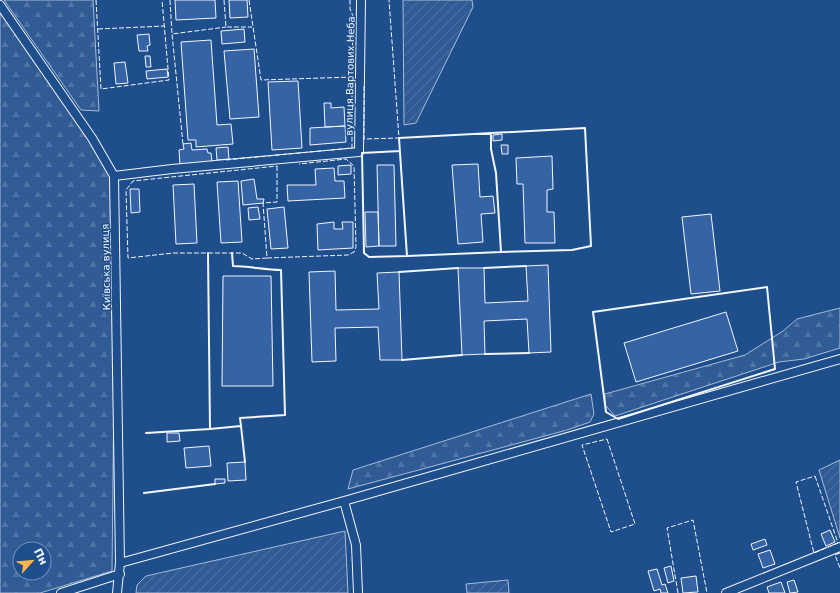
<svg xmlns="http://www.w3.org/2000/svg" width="840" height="593" font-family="'DejaVu Sans',sans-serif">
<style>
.forest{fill:url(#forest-firs);stroke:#a8bbd7;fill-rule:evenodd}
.garden{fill:url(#garden-furrows);stroke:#a8bbd7}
.building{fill:#3563a3;stroke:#f2f6ff}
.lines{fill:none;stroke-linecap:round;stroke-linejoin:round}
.minor-casing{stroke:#f2f6ff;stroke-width:10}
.minor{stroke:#1f4e8c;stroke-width:8}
.fence{stroke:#f2f6ff;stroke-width:1;stroke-dasharray:5 2;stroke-linecap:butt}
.wall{stroke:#f2f6ff;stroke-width:2}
.labels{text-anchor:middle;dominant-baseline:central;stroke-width:3;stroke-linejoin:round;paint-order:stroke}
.street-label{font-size:10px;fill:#f2f6ff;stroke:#1f4e8c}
</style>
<defs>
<pattern id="forest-firs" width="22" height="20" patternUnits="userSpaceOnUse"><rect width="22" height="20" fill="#305b95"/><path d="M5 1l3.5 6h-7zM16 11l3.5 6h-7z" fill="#4e73a5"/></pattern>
<pattern id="garden-furrows" width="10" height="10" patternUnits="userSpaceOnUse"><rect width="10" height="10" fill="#305b95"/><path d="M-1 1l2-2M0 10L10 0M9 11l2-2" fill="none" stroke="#4e73a5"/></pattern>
</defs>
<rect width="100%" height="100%" fill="#1f4e8c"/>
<path class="forest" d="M4,0H93L99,111L81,110Z
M0,5L114,176L116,206L112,571L40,593H0ZM20,549H44V573H20Z
M840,308V348L804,359L779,362L615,416L605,405V394L745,355L783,331L797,319Z
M591,394L594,414L590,422L567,430L348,489L353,470Z"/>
<path class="garden" d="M403,0H472L473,7L416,123L404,125Z
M840,460V538L819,470Z
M345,531L348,593H136L137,585L146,576Z
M508,580L509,593H467L466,584Z"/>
<path class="building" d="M175,0H215L216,18L176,20Z
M229,0H247L248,17L230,18Z
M244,29L245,42L222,44L221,31Z
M149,34L150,45L147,46L148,51H139L137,35Z
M211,40L217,125L231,124L233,144L196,147V140H188L181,42Z
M254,49L259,117L230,119L224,51Z
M145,56H150L151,67H146Z
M125,62L128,83L116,84L114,63Z
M167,69L168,77L147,79L146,71Z
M298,81L302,148L272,150L268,82Z
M324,103H331V108L344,107L345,126L325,127Z
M345,126L346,142L310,145V128Z
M502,134V140L493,141V135Z
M191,143L192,150L207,149L208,153H211L212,162L180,164L179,150L184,149L183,144Z
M501,145H508V154H502Z
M228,147L229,159L217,160L216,148Z
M552,156L553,189L547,190V212H554L555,243H525L523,184H517L516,158Z
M478,164L480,197L493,196L495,213L481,214L483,242L458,244L452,165Z
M351,165V174L338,175V166Z
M377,165H394L396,246H379Z
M334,168L335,181H344L345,198L288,201L287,185H316L315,169Z
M254,179L257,199H264L263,203L243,205L241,181Z
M238,181L242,242L221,243L217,182Z
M194,184L197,243L176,244L173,185Z
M130,189H139L140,212L131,213Z
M258,207L260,219L249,220L248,208Z
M284,207L288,248L271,249L267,209Z
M365,212H378L379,246L366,247Z
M711,214L720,291L691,294L682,217Z
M334,222V229H343L342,222H353V248L318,250L317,224Z
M548,265L551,352L529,353L527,319L484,321L485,354L462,355L458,268H484L485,303L528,301L526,266Z
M335,271L336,310L379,309L377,273L399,272L402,360H380L378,327L335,328L336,361L312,362L309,272Z
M223,276H271L273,386H222Z
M726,312L738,351L636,382L624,343Z
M167,433H179L180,441L167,442Z
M209,446L211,466L186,468L184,448Z
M245,462L246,480L228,481L227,463Z
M215,479H225V483L215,484Z
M830,530L835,542L826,546L821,534Z
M765,539L767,545L753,550L751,544Z
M770,550L775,564L763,568L758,554Z
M671,566L674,581L668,583L664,568Z
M657,569L662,585L665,584L668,593H661L660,589L654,591L648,571Z
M696,576L698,592L683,593L681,578Z
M794,580L798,592L790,593L787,582Z
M781,582L785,593H769L767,587Z"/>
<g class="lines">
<defs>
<path id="minor" d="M0,5L92,138L114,176L120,563L117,593
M114,176L172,169L359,152L361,0
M344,501L356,545L358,593
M120,563L344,501L840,359
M61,593L120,574
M726,593L840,547"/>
</defs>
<use href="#minor" class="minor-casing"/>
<use href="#minor" class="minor"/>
<path class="fence" d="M96,0L101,89L169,80L162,0
M170,0L172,34
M224,0L226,27H252
M249,0L261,80L352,77L353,16L350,9V0
M98,29L165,26
M364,86V139L399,138L389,0
M183,144L172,34L226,27
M226,160L352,148V77
M277,166V202L263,203L267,258L252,259L242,253H173L128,258L126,190L133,181Z
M267,258L348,255L354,252L356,247L354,166L346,159L299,164
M607,439L635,524L611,532L582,445Z
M815,476L838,543L814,553L796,482Z
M840,553L835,555L840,568
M678,593L667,528L693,520L707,593"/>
<path class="wall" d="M491,133V149L496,173L501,252L572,250L591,246L585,128L399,138L407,256L501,252
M400,151L362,153L364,253L369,257L407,256
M208,253L210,429L241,426L240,418L285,415L281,270C265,270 249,266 233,266L232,253
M484,268L526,266
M399,272L458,268
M767,287L775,369L618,419L606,412L593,312Z
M485,354L529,353
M402,360L462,355
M241,426L245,462
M146,433L210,429
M144,493L215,484"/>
</g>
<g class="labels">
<g class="street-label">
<text transform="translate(350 76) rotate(-89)">вулиця Вартових Неба</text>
<text transform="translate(106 267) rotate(-91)">Київська вулиця</text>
</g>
</g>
<g transform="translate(32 561) rotate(63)"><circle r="19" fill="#1f4e8c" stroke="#7391ba"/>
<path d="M0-3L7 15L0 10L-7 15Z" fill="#ffb74d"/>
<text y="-6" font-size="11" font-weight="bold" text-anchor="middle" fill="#f2f6ff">Пн</text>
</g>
</svg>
